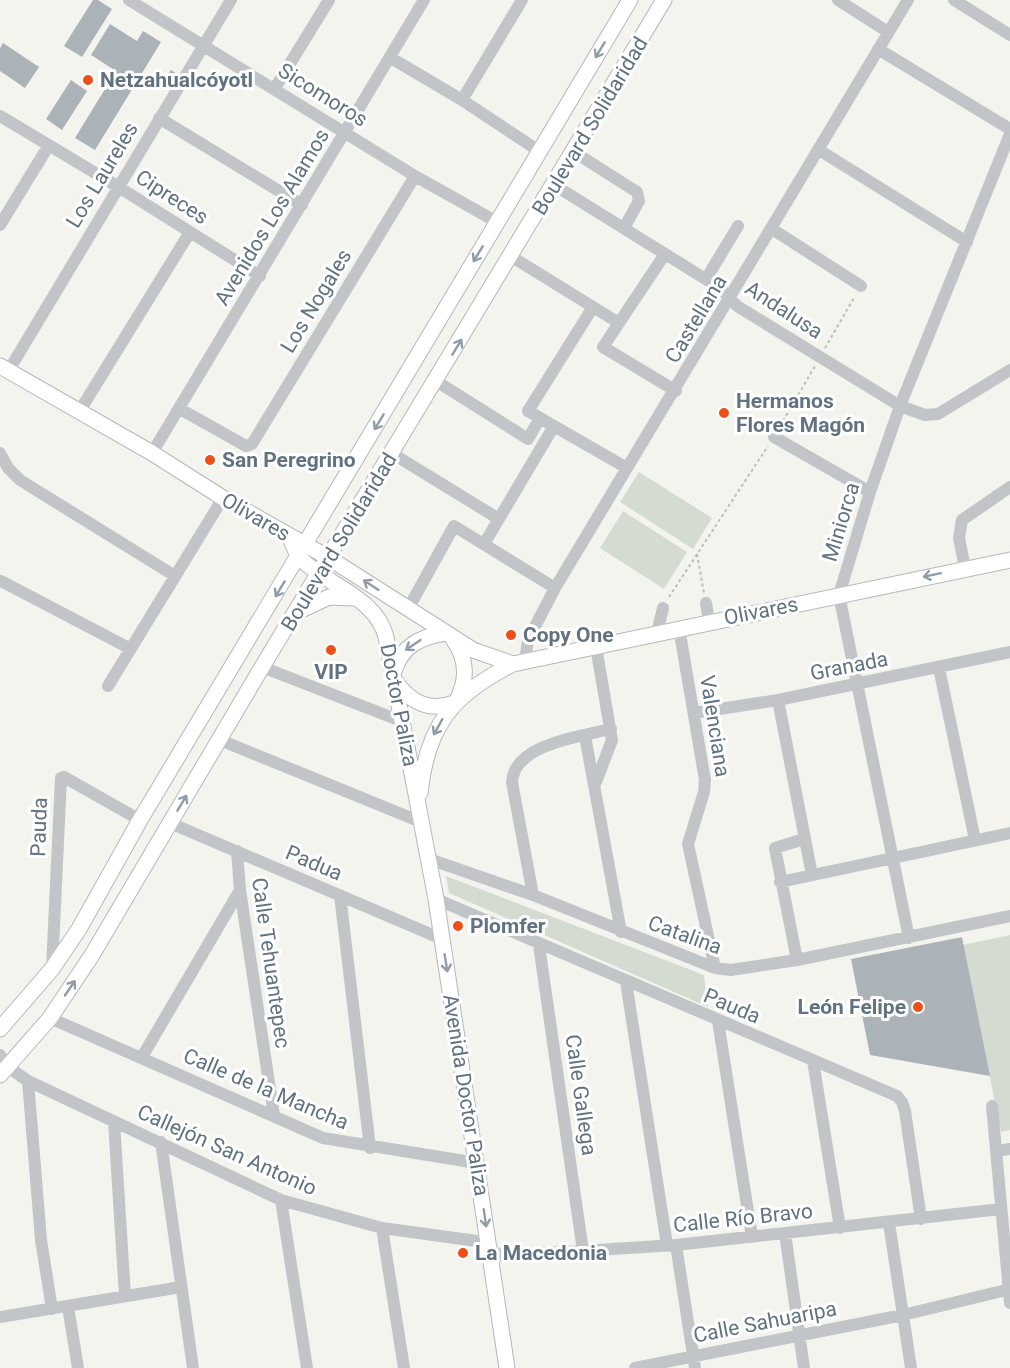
<svg xmlns="http://www.w3.org/2000/svg" width="1010" height="1368" font-family="Roboto,sans-serif">
<style>
.green{fill:#d4dbd0}
.building{fill:#abb3b8}
.lines{fill:none;stroke-linecap:round;stroke-linejoin:round}
.major-casing{stroke:#b4b8bc;stroke-width:17}
.path{stroke:#babdbf;stroke-width:2;stroke-dasharray:3 3;stroke-linecap:butt}
.minor{stroke:#c1c5c8;stroke-width:12}
.major{stroke:#fff;stroke-width:15}
.oneway{stroke:#909da8}
.poi-dot{fill:#ec4f18;stroke:#fff;stroke-width:2}
.labels{text-anchor:middle;dominant-baseline:central;stroke-width:6;stroke-linejoin:round;paint-order:stroke}
.poi-label{font-size:21px;font-weight:bold;fill:#617382;stroke:#fff;text-anchor:start}
.street-label{font-size:21px;fill:#617382;stroke:#fff}
</style>
<rect width="100%" height="100%" fill="#f4f4ef"/>
<path class="green" d="M639,472L712,518L693,549L620,502Z
M623,511L687,552L664,589L600,548Z
M446,876L704,975L708,1007L449,893Z
M1010,935V1130L1001,1132L963,945Z"/>
<path class="building" d="M93,0H98L112,9L82,57L64,46Z
M110,24L137,41L143,31L161,42L95,150L75,138L116,71L91,55Z
M3,43L39,67L25,88L0,71V48Z
M171,70L177,74L166,89L161,85Z
M71,80L87,91L62,130L46,119Z
M962,937L990,1076L870,1055L851,959Z"/>
<g class="lines">
<defs>
<path id="major" d="M0,366L152,453L223,498L329,558L473,650L513,664
M290,538C293,544 296,554 301,559C328,586 376,597 386,637L436,899L507,1368
M297,612L329,597L353,598
M453,639C466,657 468,678 458,698
M394,671C402,646 420,637 445,633
M396,682C410,702 430,712 454,703
M420,793C427,725 453,694 513,664L1010,560
M0,1029L52,969L79,929L140,820L630,0
M0,1075L50,1018L92,955L262,667L664,0"/>
</defs>
<use href="#major" class="major-casing"/>
<path class="path" d="M825,348L855,296
M780,426L815,366
M697,554L704,593
M669,597L768,446"/>
<path class="minor" d="M129,0L415,176L497,222
M838,0L888,32
M954,0L1010,35
M878,49L1010,129
M391,58L462,100L539,151
M275,88L329,0
M462,100L522,0
M0,116L117,186L260,276
M159,118L302,205
M819,150L967,242
M574,152L637,192L639,201L624,228
M554,185L720,288L737,306L900,406L925,415L938,414L1010,370
M0,225L49,145
M772,229L861,286
M665,254L603,347L676,391
M512,257L619,323
M706,279L738,226
M9,370L231,0
M436,381L528,439L540,418L627,468
M180,409L246,446L252,444L415,176
M79,412L190,232
M540,418L528,411L593,307
M774,437L870,492
M0,453L8,468L20,480L175,576
M152,453L424,0
M393,454L499,519
M484,544L554,426
M965,568L959,538L962,520L1010,487
M1,581L129,648
M706,603L709,621
M408,609L454,526L555,588
M679,628L705,780L704,792L688,844L715,968
M657,633L663,608
M525,661L528,640L555,588L908,0
M262,667L401,721
M939,668L975,840
M108,686L223,498
M778,700L812,875
M694,713L778,700L1010,652
M585,736L621,932
M220,740L421,822
M596,782L612,740L596,647
M170,823L442,939
M237,851L240,890L274,1116
M429,859L533,895L715,968L731,970L797,960L1010,916
M780,882L1010,833
M340,895L370,1148
M533,895L512,782C514,744 582,736 611,729
M436,899L897,1096L902,1102L905,1111L921,1219
M909,938L839,595L870,492L900,406L1010,134
M539,945L583,1251
M797,960L775,848L804,839
M52,969L61,778L64,777L140,820
M626,982L667,1245
M50,1018L323,1138L477,1163
M718,1021L752,1237
M0,1055L8,1067L28,1081L281,1200L382,1228L477,1241L501,1256L676,1245L1001,1209
M142,1057L240,890
M813,1061L840,1228
M28,1081L41,1240L52,1309
M992,1106L1010,1303
M114,1121L125,1296
M161,1142L193,1368
M996,1151L1010,1149
M281,1200L307,1368
M889,1223L911,1368
M382,1228L404,1368
M785,1233L804,1368
M676,1245L695,1368
M68,1307L78,1368
M0,1317L181,1287
M635,1368L903,1315L1010,1289"/>
<use href="#major" class="major"/>
</g>
<defs><path id="oneway-shaft" d="M-6 0H5M1.5-3L5.5 0L1.5 3" fill="none" stroke-width="1.6" stroke-linecap="round" stroke-linejoin="round" transform="scale(1.5)"/></defs>
<g class="oneway">
<use href="#oneway-shaft" transform="translate(600 50) rotate(121)"/>
<use href="#oneway-shaft" transform="translate(478 254) rotate(121)"/>
<use href="#oneway-shaft" transform="translate(457 347) rotate(-59)"/>
<use href="#oneway-shaft" transform="translate(379 422) rotate(121)"/>
<use href="#oneway-shaft" transform="translate(932 575) rotate(168)"/>
<use href="#oneway-shaft" transform="translate(371 585) rotate(-147)"/>
<use href="#oneway-shaft" transform="translate(280 589) rotate(121)"/>
<use href="#oneway-shaft" transform="translate(413 645) rotate(146)"/>
<use href="#oneway-shaft" transform="translate(438 727) rotate(119)"/>
<use href="#oneway-shaft" transform="translate(182 803) rotate(-59)"/>
<use href="#oneway-shaft" transform="translate(446 963) rotate(81)"/>
<use href="#oneway-shaft" transform="translate(70 988) rotate(-56)"/>
<use href="#oneway-shaft" transform="translate(485 1218) rotate(82)"/>
</g>
<g class="poi-dot">
<circle cx="88" cy="80" r="6"/>
<circle cx="724" cy="413" r="6"/>
<circle cx="210" cy="460" r="6"/>
<circle cx="511" cy="635" r="6"/>
<circle cx="331" cy="650" r="6"/>
<circle cx="458" cy="926" r="6"/>
<circle cx="918" cy="1007" r="6"/>
<circle cx="463" cy="1253" r="6"/>
</g>
<g class="labels">
<g class="poi-label">
<text x="100" y="80">Netzahualcóyotl</text>
<text x="736" y="401">Hermanos<tspan x="736" dy="24">Flores Magón</tspan></text>
<text x="222" y="460">San Peregrino</text>
<text x="523" y="635">Copy One</text>
<text x="331" y="672" text-anchor="middle">VIP</text>
<text x="470" y="926">Plomfer</text>
<text x="906" y="1007" text-anchor="end">León Felipe</text>
<text x="475" y="1253">La Macedonia</text>
</g>
<g class="street-label">
<text transform="translate(323 95) rotate(32)">Sicomoros</text>
<text transform="translate(590 126) rotate(-59)">Boulevard Solidaridad</text>
<text transform="translate(102 175) rotate(-59)">Los Laureles</text>
<text transform="translate(172 197) rotate(33)">Cipreces</text>
<text transform="translate(272 217) rotate(-59)">Avenidos Los Alamos</text>
<text transform="translate(316 301) rotate(-59)">Los Nogales</text>
<text transform="translate(784 310) rotate(33)">Andalusa</text>
<text transform="translate(696 319) rotate(-59)">Castellana</text>
<text transform="translate(256 517) rotate(30)">Olivares</text>
<text transform="translate(841 522) rotate(-73)">Miniorca</text>
<text transform="translate(339 542) rotate(-59)">Boulevard Solidaridad</text>
<text transform="translate(761 611) rotate(-11)">Olivares</text>
<text transform="translate(849 666) rotate(-11)">Granada</text>
<text transform="translate(399 705) rotate(79)">Doctor Paliza</text>
<text transform="translate(715 726) rotate(81)">Valenciana</text>
<text transform="translate(39 827) rotate(-88)">Pauda</text>
<text transform="translate(314 863) rotate(23)">Padua</text>
<text transform="translate(685 935) rotate(20)">Catalina</text>
<text transform="translate(271 963) rotate(82)">Calle Tehuantepec</text>
<text transform="translate(732 1006) rotate(23)">Pauda</text>
<text transform="translate(266 1089) rotate(23)">Calle de la Mancha</text>
<text transform="translate(466 1095) rotate(81)">Avenida Doctor Paliza</text>
<text transform="translate(581 1095) rotate(82)">Calle Gallega</text>
<text transform="translate(227 1150) rotate(24)">Callejón San Antonio</text>
<text transform="translate(743 1218) rotate(-6)">Calle Río Bravo</text>
<text transform="translate(765 1322) rotate(-11)">Calle Sahuaripa</text>
</g>
</g>
</svg>
